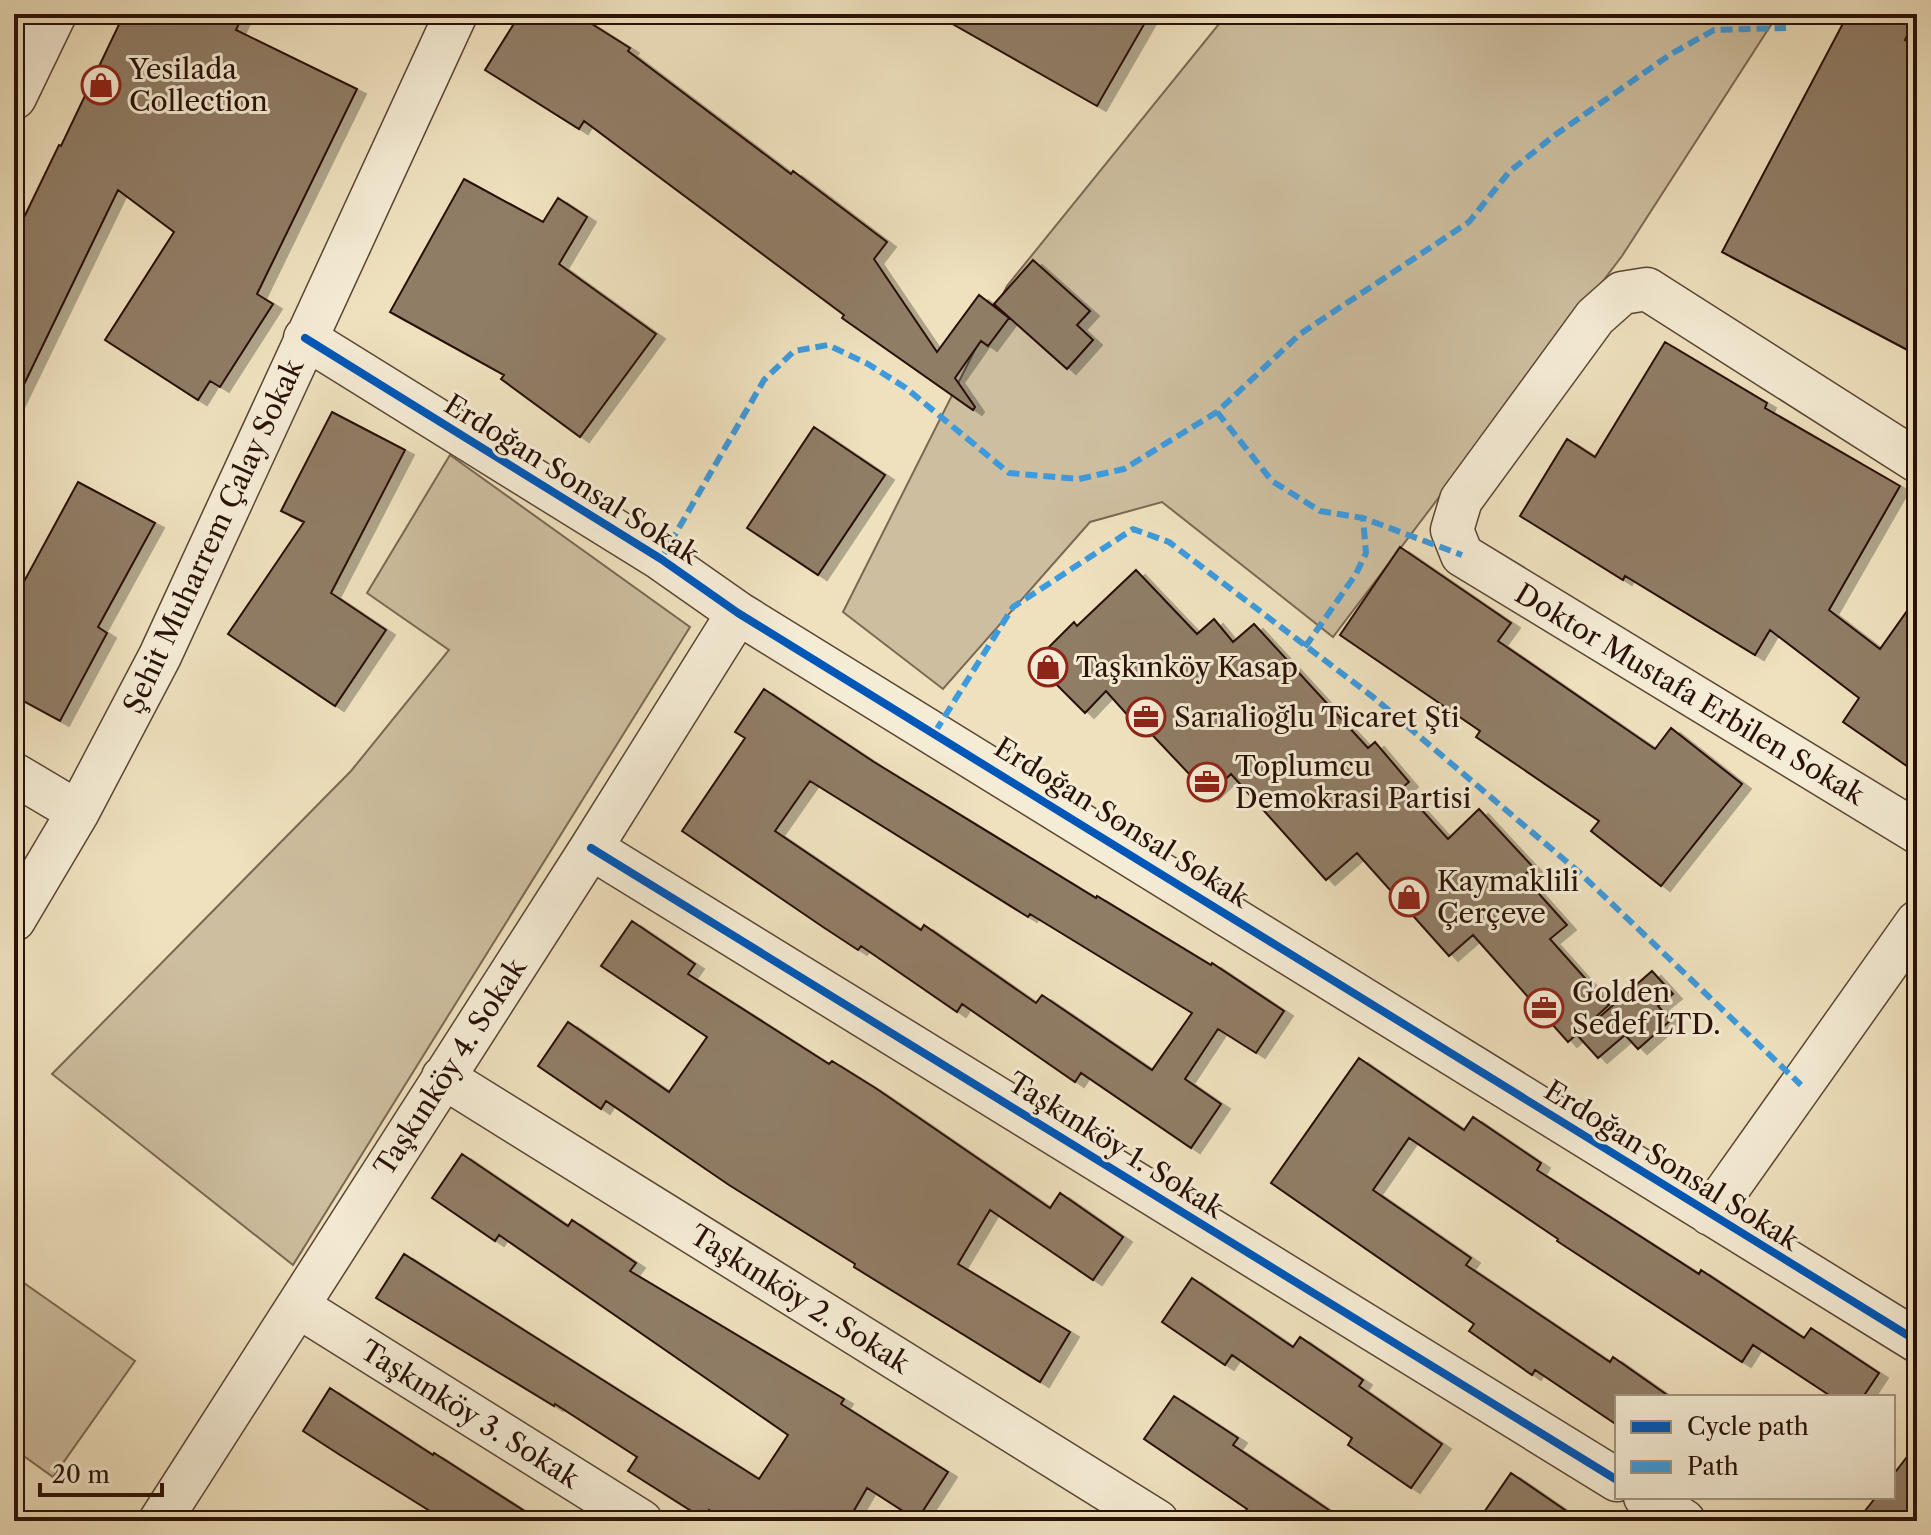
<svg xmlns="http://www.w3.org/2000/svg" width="1931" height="1535" font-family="'Libre Caslon Text',serif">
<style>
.grass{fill:#cdbe9f;stroke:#7b6853;stroke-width:2}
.building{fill:#907d66;stroke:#291107;stroke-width:2;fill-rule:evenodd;filter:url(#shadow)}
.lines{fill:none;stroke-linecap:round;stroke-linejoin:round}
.minor-casing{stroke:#5a4535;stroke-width:45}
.tertiary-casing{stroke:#5a4535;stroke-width:47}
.minor{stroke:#f5ecd5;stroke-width:42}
.tertiary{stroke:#f5ecd5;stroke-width:44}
.quiet{stroke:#3d9add;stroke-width:6;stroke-dasharray:12 6;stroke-linecap:butt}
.cycleway-casing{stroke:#f5ecd5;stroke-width:13}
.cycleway{stroke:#0057b8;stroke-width:8}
.labels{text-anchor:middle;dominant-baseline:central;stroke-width:6;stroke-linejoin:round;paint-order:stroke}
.poi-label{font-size:28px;fill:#291107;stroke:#f5ecd5;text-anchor:start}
.street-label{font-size:28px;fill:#291107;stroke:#f5ecd5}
</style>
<defs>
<filter id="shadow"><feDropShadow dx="9" dy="5" stdDeviation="0" flood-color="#0004"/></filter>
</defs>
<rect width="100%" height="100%" fill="#efe1be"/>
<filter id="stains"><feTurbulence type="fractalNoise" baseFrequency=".0025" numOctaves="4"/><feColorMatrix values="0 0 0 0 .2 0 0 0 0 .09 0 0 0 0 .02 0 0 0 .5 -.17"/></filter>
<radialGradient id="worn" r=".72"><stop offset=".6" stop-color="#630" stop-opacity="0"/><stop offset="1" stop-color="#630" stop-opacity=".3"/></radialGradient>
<path class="grass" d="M1227,14H1778L1622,256L1333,637L1162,502L1090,522L943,689L843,612L1007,286Z
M450,455L690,627L293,1265L52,1074L351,771L449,650L367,593Z
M14,1276L135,1361L53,1477L14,1449Z"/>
<path class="building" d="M124,14H243L236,30L357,89L257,294L273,304L220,387L210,381L198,400L105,340L174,232L118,190L14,405V238L59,145L61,146Z
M520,14H576L630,48L628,51L791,174L793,171L887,242L874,259L937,352L979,295L1009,318L988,346L981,341L955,378L975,407L973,410L842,318L844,315L584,121L579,129L485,70Z
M935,14H1150L1097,106Z
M1848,14H1917L1905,40L1917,46V355L1722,252Z
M464,179L543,222L558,198L587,217L559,264L656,334L580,437L501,379L504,375L390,312Z
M1033,260L1090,311L1077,325L1093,340L1067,369L994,304Z
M1665,342L1767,403L1765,408L1900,486L1829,610L1880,649L1917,597V773L1843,722L1859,698L1770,630L1755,655L1625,576L1623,580L1520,516L1567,439L1595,457Z
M332,412L405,450L331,593L386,630L335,706L228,634L304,522L281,511Z
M814,427L885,475L818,575L747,528Z
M78,482L155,523L98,627L107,633L60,721L14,696V600Z
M1400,547L1511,623L1498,641L1655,749L1671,728L1742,784L1661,886L1591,831L1599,821L1476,737L1480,731L1340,635Z
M1136,570L1197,634L1214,619L1233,642L1254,624L1368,748L1375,742L1409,782L1402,788L1448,839L1479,809L1533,867L1523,876L1567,925L1550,939L1609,1005L1568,1042L1473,935L1449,956L1357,853L1326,880L1231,774L1209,795L1142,724L1138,727L1106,691L1085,713L1034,662L1074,622L1077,626Z
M764,689L874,762L1096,898L1097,896L1211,965L1212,963L1284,1011L1256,1053L1218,1029L1185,1079L1221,1104L1191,1148L1081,1073L1075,1082L962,1004L957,1012L861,946L858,950L823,927L682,831L745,738L735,732ZM810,781L1028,917L1030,914L1192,1013L1152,1070L1042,995L1036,1003L924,925L921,930L775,831Z
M632,921L695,964L688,974L829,1064L832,1061L877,1089L1050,1208L1060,1193L1123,1237L1093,1280L990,1210L958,1264L1070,1332L1040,1382L854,1267L855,1264L729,1185L606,1101L601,1109L538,1066L568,1022L669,1092L707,1037L601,966Z
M1652,971L1673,994L1658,1006L1671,1020L1638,1049L1625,1035L1598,1058L1578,1036Z
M1359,1058L1464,1130L1473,1117L1541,1163L1537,1170L1699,1274L1701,1270L1804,1338L1811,1328L1879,1373L1863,1397H1832L1753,1345L1742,1362L1557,1241L1558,1239L1409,1138L1373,1190L1471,1258L1466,1265L1610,1362L1613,1357L1670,1397H1617V1425L1535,1370L1532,1375L1469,1331L1474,1324L1271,1183Z
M462,1154L568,1226L572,1220L636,1263L630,1271L844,1399L841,1404L948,1472L917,1520L867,1488L848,1521H727L709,1510L704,1519L628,1471L637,1457L555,1404L554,1406L376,1298L404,1254L759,1479L788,1435L499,1235L495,1241L432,1198Z
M1192,1278L1293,1347L1300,1337L1363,1380L1359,1386L1442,1444L1411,1488L1348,1445L1352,1438L1232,1355L1225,1365L1162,1322Z
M330,1388L433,1455L434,1453L540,1521H446L340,1455L303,1431Z
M1174,1396L1238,1438L1233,1445L1345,1521H1238L1247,1509L1144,1439Z
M1917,1444V1521H1857L1876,1497H1893V1475Z
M1511,1473L1581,1521H1478Z"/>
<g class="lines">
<defs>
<path id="minor" d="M305,338L661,559L738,613L1917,1341
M1917,461L1647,289L1622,293L1595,317L1461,500L1452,530L1462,555L1917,832
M14,774L78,812
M591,848L1617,1480
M14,920L78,812L160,656L456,14
M443,1077L1157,1521
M1710,1214L1917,922
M299,1307L641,1521
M1645,1497L1684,1521
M160,1521L591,848L738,613"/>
<path id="tertiary" d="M14,97L54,14"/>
</defs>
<use href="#minor" class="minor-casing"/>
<use href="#tertiary" class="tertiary-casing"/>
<use href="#minor" class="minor"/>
<use href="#tertiary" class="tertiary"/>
<path class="quiet" d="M1217,412L1272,481L1320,511L1363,518L1462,555
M661,559L764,380L794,351L828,345L868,364L906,388L1009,473L1079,479L1124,469L1217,412L1300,334L1469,222L1509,172L1555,135L1671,54L1714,30L1786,28
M1305,647L1356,574L1366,553L1363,518
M935,732L1013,607L1133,529L1169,542L1373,697L1580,873L1801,1085"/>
<defs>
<path id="cycleway" d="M305,338L661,559L738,613L1917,1341
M591,848L1617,1480"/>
</defs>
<use href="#cycleway" class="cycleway-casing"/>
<use href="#cycleway" class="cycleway"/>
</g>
<defs>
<symbol id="shop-ring" viewBox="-11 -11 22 22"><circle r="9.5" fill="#f5ecd5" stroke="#8f2418" stroke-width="1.5"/><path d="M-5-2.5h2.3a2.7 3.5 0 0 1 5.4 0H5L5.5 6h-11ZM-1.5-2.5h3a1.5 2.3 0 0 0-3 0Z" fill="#8f2418"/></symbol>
<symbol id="office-ring" viewBox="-11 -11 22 22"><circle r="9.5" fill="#f5ecd5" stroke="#8f2418" stroke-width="1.5"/><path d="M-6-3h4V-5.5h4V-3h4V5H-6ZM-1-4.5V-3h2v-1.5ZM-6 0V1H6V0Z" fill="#8f2418"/></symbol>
</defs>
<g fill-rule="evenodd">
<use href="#shop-ring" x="79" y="63" width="44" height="44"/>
<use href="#shop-ring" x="1026" y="645" width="44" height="44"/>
<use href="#office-ring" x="1124" y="695" width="44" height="44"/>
<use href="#office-ring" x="1185" y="760" width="44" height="44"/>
<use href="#shop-ring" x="1387" y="875" width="44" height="44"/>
<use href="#office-ring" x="1522" y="986" width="44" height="44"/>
</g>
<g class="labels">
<g class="poi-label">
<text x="129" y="69">Yesilada<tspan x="129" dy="32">Collection</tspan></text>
<text x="1076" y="667">Taşkınköy Kasap</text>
<text x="1174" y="717">Sarıalioğlu Ticaret Şti</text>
<text x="1235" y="766">Toplumcu<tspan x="1235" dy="32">Demokrasi Partisi</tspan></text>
<text x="1437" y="881">Kaymaklili<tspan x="1437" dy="32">Çerçeve</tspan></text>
<text x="1572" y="992">Golden<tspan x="1572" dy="32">Sedef LTD.</tspan></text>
</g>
<g class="street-label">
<text transform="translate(572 479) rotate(32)">Erdoğan Sonsal Sokak</text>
<text transform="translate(213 536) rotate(-65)">Şehit Muharrem Çalay Sokak</text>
<text transform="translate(1690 694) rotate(31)">Doktor Mustafa Erbilen Sokak</text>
<text transform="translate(1122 822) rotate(32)">Erdoğan Sonsal Sokak</text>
<text transform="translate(450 1067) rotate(-57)">Taşkınköy 4. Sokak</text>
<text transform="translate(1116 1145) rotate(32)">Taşkınköy 1. Sokak</text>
<text transform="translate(1672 1165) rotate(32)">Erdoğan Sonsal Sokak</text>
<text transform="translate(800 1299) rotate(32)">Taşkınköy 2. Sokak</text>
<text transform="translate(470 1414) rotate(32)">Taşkınköy 3. Sokak</text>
</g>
</g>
<rect width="1931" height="1535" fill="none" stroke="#efe1be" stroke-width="48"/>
<rect x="16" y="16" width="1899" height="1503" fill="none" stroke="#291107" stroke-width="4"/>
<rect x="24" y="24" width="1883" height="1487" fill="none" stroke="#291107" stroke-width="2"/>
<rect x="1615" y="1395" width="280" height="104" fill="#f5ecd5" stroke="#a39483" stroke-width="2"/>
<rect x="1631" y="1421" width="40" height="12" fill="#0057b8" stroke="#a39483" stroke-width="2"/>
<text x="1687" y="1435" font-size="24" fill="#291107">Cycle path</text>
<rect x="1631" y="1461" width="40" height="12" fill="#3d9add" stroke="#a39483" stroke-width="2"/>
<text x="1687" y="1475" font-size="24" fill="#291107">Path</text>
<path d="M40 1483v12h122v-12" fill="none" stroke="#291107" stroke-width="4"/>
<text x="52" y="1483" font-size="24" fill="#291107" stroke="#f5ecd5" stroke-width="6" paint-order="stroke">20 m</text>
<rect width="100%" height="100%" filter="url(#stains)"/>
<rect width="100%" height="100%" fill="url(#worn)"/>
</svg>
